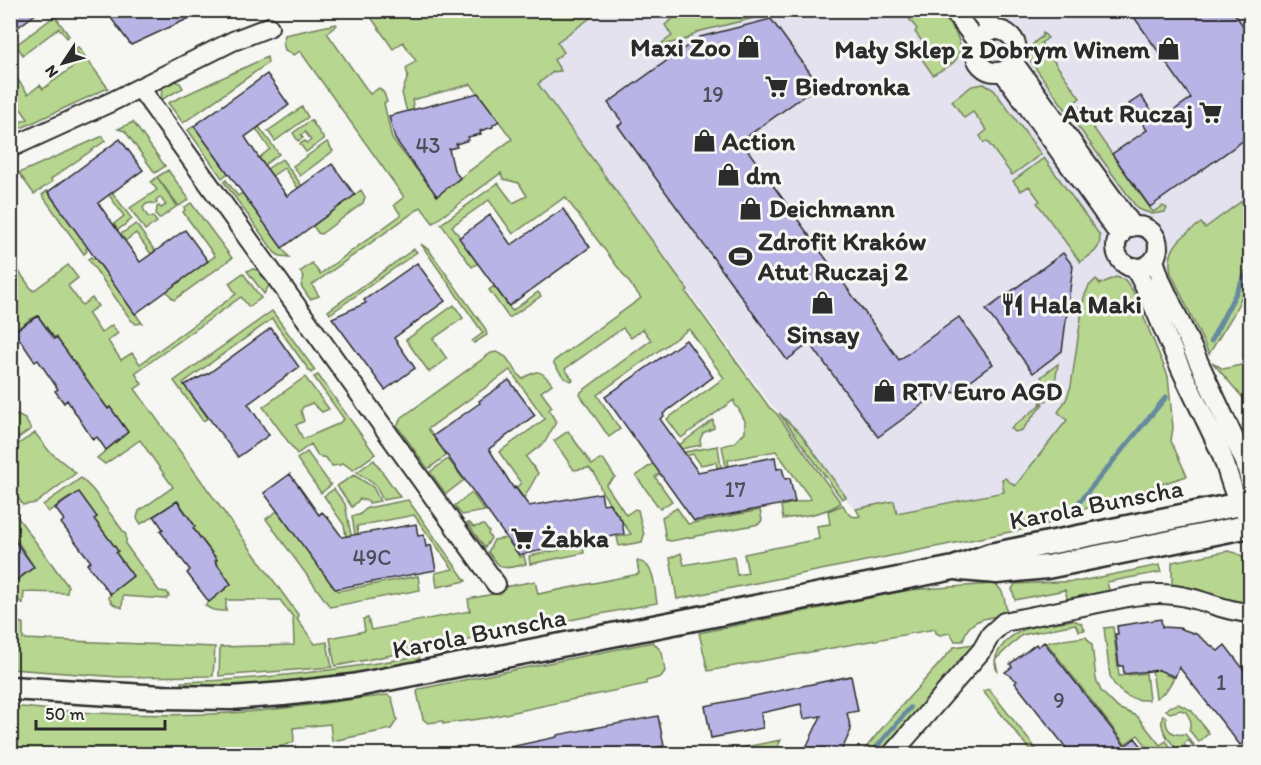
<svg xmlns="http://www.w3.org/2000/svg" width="1261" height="765" font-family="Itim,sans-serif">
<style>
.built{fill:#e3e2ee}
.green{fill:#b7d68f;stroke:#71805d;stroke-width:1.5}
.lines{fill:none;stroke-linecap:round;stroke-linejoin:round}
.stream{stroke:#668a9f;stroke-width:5}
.building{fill:#b8b4e5;stroke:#2b2b2b;stroke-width:1.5}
.minor-casing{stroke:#2b2b2b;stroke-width:22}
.major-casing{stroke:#2b2b2b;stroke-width:27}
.minor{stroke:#f6f6f2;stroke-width:18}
.major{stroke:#f6f6f2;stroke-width:22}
.labels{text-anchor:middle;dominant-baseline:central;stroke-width:6;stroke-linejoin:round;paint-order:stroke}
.number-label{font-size:22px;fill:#4e4d5a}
.poi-label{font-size:26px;font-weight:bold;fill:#2b2b2b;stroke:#f6f6f2;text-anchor:start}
.street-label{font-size:26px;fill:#2b2b2b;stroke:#f6f6f2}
</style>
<rect width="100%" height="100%" fill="#f6f6f2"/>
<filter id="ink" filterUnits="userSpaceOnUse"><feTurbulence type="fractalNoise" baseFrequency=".0167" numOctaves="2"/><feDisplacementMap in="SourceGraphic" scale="12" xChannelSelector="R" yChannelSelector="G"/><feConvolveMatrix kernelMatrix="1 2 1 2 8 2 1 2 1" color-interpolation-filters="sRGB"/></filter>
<g filter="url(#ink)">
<path class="built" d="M547,10L1244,11L1250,20V218L1194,285L1114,331L1068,420L1015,486L1004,492L896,513L854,509L800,433L771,405L538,84Z"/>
<path class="green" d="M377,10L600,11L557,42L564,52L554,60L561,71L553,72L538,84L688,290L686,292L769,407L777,414L841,503C824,514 803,516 783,519L781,506L811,499L776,451L728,460L729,466L726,467L722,446L734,443L745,432V421L738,408L735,406L734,400L681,438L667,419L724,378L689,329L597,395L620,429L609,437L580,395L581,392L651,340L643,329L631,338L623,328L565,369L573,380L571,381L564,378L554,364V361L641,298L565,197L513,234L489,200L452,226L478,263L472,267L441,224L498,183L513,203L527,196L519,183L503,179L501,173L433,223L421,207L312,285L319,296L310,299L301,286L304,277L300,272L312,263L320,274L401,215L394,205L404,197L300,51L294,55L285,50L283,43L285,35L336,24L337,25L327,33L370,94L379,88L384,93L387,102L384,103L392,139L437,195L512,139L471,84L412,100L414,110L407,112L402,93L408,76L406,68L416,61L403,42L393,49L368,13Z
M684,10L749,11L754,18L697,32L687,39L663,45L662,43L672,36L665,25Z
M903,11H939C950,25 970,44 954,62C948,68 940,70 933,75L922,59L930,52L915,32L917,29Z
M55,16L69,36L67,38L59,28L23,55L16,45Z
M1043,33L1048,38L1041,43L1080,98L1075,102L1153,212L1163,206L1167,208L1165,212L1152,214L1138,209L1031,62C1028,51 1032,42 1042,37Z
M78,47L108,88L17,130L15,124L28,119L11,95V70L28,94L40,85L43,89L82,60L75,49Z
M267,57L268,63L183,123L168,103Z
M172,80L180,83L183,88L161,100L162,88Z
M984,84L994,90L1041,154L1012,175L987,141L984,143L980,136L987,130L973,112L964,118L952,101L972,86Z
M302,107L308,117L275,141L268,131Z
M311,120L324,139L306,152L300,144L305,141L307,143L311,140L305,132L301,135L303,138L298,141L293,133Z
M133,122L165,166L155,173L125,131L118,129Z
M194,126L228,173L222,178L188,130Z
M259,127L279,154L264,165L259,158L270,149L256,129Z
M103,136L105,141L51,179L52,182L34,194L19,173Z
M327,142L333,151L300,176L293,166Z
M1044,158L1099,234C1103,249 1091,255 1080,262L1037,203L1040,201L1029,186L1021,191L1013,181Z
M282,159L302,186L298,188L284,168L272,176L267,169Z
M168,170L189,199L179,206L157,177Z
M157,177L177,206L159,219L156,215L157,207L159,206L161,208L166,205L160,197L156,200L157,203L155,204L151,203L146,204L143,208L148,217H153L157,222L145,230L130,208L157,190L151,182Z
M226,180L238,196L242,193L289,257L280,256L275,253L224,182Z
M361,190L365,197L363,203L321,234L318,233L313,226Z
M47,191L88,247L86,249L87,251L84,254L42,195Z
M112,192L132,219L118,230L114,224L124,216L109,195Z
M1250,195V279L1233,315L1209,354L1171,273C1165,248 1183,235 1201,223L1205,228Z
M191,203L232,258L174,300L166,291L215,256L183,212L185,210L184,208Z
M136,224L155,251L151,254L136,233L125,241L121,234Z
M421,244L429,250L485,328L487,335L474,343L472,341L483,333Z
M414,249L417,252L330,314L328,311Z
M91,257L93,259L95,258L142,323L136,324L131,320L88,259Z
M68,265L78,278L68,286L82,305L92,298L98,306L88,313L101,333L112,325L118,333L108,341L121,360L132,353L140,364L236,294L229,283L243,273L261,298L249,307L241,297L142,368L135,373L142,384L135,389L299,616L297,619L315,644L327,642L332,667L219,676L220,647L294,645L293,617L280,600H226V611C218,611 211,611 205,605L231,584L215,561L217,559L193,528L195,526L178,501L141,524L137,518L139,511L173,487L140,440L105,464L97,458L128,432L110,407L108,409L38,316L29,320L11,334V270L15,266L33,291Z
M253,269L261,271L270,284L264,294L247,271Z
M1116,277L1125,280L1133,291L1168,376L1173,428L1171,441L1187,476L1149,488L1123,504H1108L1087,508L1045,525L677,599L670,558L681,553L684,565L734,556L737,575L748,573L744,554L819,539L817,526L830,524L828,511L843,505C847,513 851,519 860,516L856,509L894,501L897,513L1004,492L1002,479L1005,478L1015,486L1067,420L1058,412L1066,400L1071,386L1084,297L1089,286L1096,279L1100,284Z
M494,286L512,311L538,292L541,296L509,318L489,290Z
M454,305L463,318L433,339L447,359L429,372L406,340Z
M272,311L315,370L311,373L272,319L183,383L208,418L203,421L174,381Z
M497,352L506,357L522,379C537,369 541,369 552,384L541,392L552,407L549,410L556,422L545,442L526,457L538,473L524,498L516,488L521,483L499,452L545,419L510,370L428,429L447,455L428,469L397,426L401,418L491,353Z
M1212,362L1223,369L1250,363V406Z
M1058,364C1056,378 1054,390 1046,401L1044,400L1041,403L1043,404L1022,430L1015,432L1011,428L1038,407L1041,403L1040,398L1051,391L1041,377Z
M318,375L375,454L353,470L343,463L340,465L332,466L326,458L318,456L311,444L297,454L263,407L305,377L329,409L322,412L312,403L303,407L301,411L304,421L296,425L303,439L338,424L344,419L314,377Z
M779,413L800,433L846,497L842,499Z
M17,415L25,419L31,429L11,443V429L14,426L11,418Z
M713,420L714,428L703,433L700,440L701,445L671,451Z
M568,431L592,465L601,459L604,460L615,477L606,485L626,515L635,509L638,510L644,535L642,542L619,546L617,537L631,534L602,492L595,474L589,468L574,470L554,441Z
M35,433L49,451L76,473L36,503L23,505L11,488V449Z
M718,446L721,467L717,468L716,462L701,465L693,454L683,457L655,477L672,501L660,509L636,476L663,456Z
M307,452L331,485L321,493L297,459Z
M448,459L464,480L446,494L430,472Z
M374,460L400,497L383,500L375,485L357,472Z
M354,475L373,487L380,501L369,503V501L360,499L352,507L337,486Z
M81,478L93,490L126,535V545L159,591L167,592L169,596L166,599L123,596L122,608L113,604L108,597L111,595L110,594L133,576L116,553L118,551L94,519L97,517L70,497L48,512L43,505Z
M334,489L345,504L351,535L346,536L344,525L324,496Z
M472,493L485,511L462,515L454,506Z
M408,500L466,581L437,587L435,573L453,569L414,515L357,526L358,534L355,535L352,516L359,515L367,508Z
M10,507L68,586L67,593L24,592L23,604L11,593L12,585L34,567L11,531Z
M677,508L688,524L760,510L762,520L759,524L671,541L666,540L662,517Z
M277,511L338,591L418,576L420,590L330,607L266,519Z
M467,523H470L473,527L484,525L489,532L488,534L491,538L485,548Z
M506,538L520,557L524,556L526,564C503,569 502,572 488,552L494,540Z
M583,545L584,553L530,564L529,556Z
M1228,551C1255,555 1250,575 1250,596L1244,597L1243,604C1218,600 1197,586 1172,585V562Z
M637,561C656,563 654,588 657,603L335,666L330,638L365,631L363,619L368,618L371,630L470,611L468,599L493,594L504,587L535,581L538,594L639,574Z
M1159,565L1161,572L1107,582L1110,594L1068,602L1065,590L1015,600L1012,589L1015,584L1081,581Z
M993,584C1005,588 1005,603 1007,614C987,619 968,617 963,641H955L950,633L940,635L936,633L935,629L708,671L699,633L909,590Z
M1073,620L1081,623L1085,630L1079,631L1075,624L1022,635L995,660L998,672C988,657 1007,637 1021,631C1036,624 1056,623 1073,620Z
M11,622L23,623V639L215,647L213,676L119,677L11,669Z
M1113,627L1119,676L1146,673L1149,700C1131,701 1117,693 1110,676L1104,628Z
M1086,637L1092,645L1096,679L1101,691L1118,708L1137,716L1160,745L1166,741L1176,754H1153L1138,735L1125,744L1046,642Z
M653,642L662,652L665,671L661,677L646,681V684L486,718L443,724V721L428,723L423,719L417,692L419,689Z
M974,644L976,647L882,754H861C889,717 923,683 954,647Z
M419,656L420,663C340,677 262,689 181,684V682C262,680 340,670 419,656Z
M1159,669L1167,672L1166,675L1174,678L1166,691L1156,698L1152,670Z
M989,689L1040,754H1033L983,691Z
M388,695L392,698L397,720L391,729L332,741L330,724L293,728L294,741C274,758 127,748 93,749C65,750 38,755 11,754V706C92,715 175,718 257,711C301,707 344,700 388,695Z
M1178,704L1191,710L1209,733L1199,742L1189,730L1191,721L1186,712L1181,710L1170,713L1166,710L1169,707Z
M1163,715L1166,717C1165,730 1172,736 1185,734L1194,745L1193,746L1188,740L1184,744L1188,750L1182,754C1173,745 1157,730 1163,715Z
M781,740L774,754H709Z"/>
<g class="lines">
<path class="stream" d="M1211,341L1250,266
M1076,506L1166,397
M871,754L910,708"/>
</g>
<path class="building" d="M10,10H41L10,33Z
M105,10H207L131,45Z
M1129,10H1232L1251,37V135L1150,207L1112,154L1147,130L1129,104L1141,96L1159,121L1191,98Z
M771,19L819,85L741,141L899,360L959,317L993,364L953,393L948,386L878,437L810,343L787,360L618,126L623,123L608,103L700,37Z
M267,74L289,105L245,137L259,158L287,196L332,164L355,195L282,248L194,126Z
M478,93L499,121L493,125V127L480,131L481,134L468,137L469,140L456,144L457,147L449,149L454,170L460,178L437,196L395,139L389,116Z
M120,139L143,170L98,203L125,241L140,262L185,230L208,261L135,314L48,192Z
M563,209L590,247L509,306L459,238L490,215L511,245Z
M1063,253L1073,266L1062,351L1033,373L986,310Z
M417,263L445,301L394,338L415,368L385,390L332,318L366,303L364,300Z
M38,316L54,339L56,337L108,409L110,407L128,432L106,450L97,437L93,440L67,400L64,403L55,391L58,389L38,360L35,362L14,331Z
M271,328L299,367L248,404L269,435L238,457L184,385L209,373Z
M686,340L713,377L663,414L664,416L660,419L698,472L775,457L777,469L782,468L785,479L790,478L795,502L694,521L605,397Z
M509,380L535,415L489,449L514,489L515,487L529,506L601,493L603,504L609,503L622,521L624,534L519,555L433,436L477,405L480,403L479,401Z
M290,474L319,515L322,512L328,518L342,537L416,524L418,536L424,535L426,547L431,545L436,570L335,589L264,493Z
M79,492L97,517L94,519L118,551L116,553L133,576L110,594L87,564L91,562L61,523L64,520L55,508Z
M177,501L195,526L193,528L217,560L215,561L231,584L209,602L187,573L190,570L160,531L163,529L154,516Z
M10,534L34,567L10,585Z
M1161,619L1162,627L1179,628L1196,634L1218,651L1225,645L1251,679V737L1240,745L1179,667L1175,677L1159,670L1124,674L1123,666H1119L1115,634H1118L1117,626Z
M1044,642L1125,746L1135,738L1148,754H1071L1015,683L1017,681L1005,672L1012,667L1010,664L1036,644L1038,647Z
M851,676L858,711L847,713L851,730L840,754H803L821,716L804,719L801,704L761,713L763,728L711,738L705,706Z
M658,716L664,746L622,754H506L505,748L557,737V735Z"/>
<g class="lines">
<defs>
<path id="minor" d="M953,10L976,41
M977,10L995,30
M975 51a21 21 0 1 1 42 0a21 21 0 1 1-42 0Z
M1014,63L1133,226
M1003,72L1120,236
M140,88L496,584
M10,148L111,102L233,41L269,27
M1116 247a21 21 0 1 1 42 0a21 21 0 1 1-42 0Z
M1154,260L1161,281L1245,462L1250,481
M1134,267C1150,294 1160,323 1173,351C1187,385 1205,417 1220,451C1229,472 1232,496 1246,514
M892,754L982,650L991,634L1004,622L1133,596C1152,593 1171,593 1190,598C1211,603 1228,612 1250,613"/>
<path id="major" d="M961,569L997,572L1047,567L1250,526
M10,688L162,697L231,698L283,694L352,686L954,568L990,555L1250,502"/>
</defs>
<use href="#minor" class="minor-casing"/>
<use href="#major" class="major-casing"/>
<use href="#minor" class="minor"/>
<use href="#major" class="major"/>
</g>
</g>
<defs>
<symbol id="shop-bare" viewBox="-9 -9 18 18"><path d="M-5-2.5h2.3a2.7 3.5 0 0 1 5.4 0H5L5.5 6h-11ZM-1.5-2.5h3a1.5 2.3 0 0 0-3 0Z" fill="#2b2b2b" stroke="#f6f6f2" stroke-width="2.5" paint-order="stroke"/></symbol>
<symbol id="supermarket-bare" viewBox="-9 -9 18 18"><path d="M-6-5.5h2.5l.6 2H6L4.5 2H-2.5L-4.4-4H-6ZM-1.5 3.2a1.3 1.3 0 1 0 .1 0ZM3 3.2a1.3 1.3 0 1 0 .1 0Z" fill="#2b2b2b" stroke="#f6f6f2" stroke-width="2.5" paint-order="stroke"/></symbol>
<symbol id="stadium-bare" viewBox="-9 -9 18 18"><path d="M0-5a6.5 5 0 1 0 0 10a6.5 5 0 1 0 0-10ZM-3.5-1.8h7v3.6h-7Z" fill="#2b2b2b" stroke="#f6f6f2" stroke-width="2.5" paint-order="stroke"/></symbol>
<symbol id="restaurant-bare" viewBox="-9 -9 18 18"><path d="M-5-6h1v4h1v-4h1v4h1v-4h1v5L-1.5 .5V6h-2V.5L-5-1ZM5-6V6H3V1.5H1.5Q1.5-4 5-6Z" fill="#2b2b2b" stroke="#f6f6f2" stroke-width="2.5" paint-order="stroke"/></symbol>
</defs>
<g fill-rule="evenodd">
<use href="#shop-bare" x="732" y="30" width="33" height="33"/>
<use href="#shop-bare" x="1152" y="32" width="33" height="33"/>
<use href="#supermarket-bare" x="760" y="70" width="33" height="33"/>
<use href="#supermarket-bare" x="1194" y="96" width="33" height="33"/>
<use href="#shop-bare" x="688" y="124" width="33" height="33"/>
<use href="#shop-bare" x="712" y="158" width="33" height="33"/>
<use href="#shop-bare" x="734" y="192" width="33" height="33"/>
<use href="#stadium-bare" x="724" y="240" width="33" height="33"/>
<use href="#shop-bare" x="806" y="286" width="33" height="33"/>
<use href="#restaurant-bare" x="996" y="288" width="33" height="33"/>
<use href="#shop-bare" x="868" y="374" width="33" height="33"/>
<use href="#supermarket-bare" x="506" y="522" width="33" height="33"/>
</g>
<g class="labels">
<g class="number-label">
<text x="713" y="94">19</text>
<text x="428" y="145">43</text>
<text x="735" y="489">17</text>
<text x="372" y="557">49C</text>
<text x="1221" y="682">1</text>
<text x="1059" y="700">9</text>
</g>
<g class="poi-label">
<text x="731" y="47" text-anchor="end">Maxi Zoo</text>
<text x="1150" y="49" text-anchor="end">Mały Sklep z Dobrym Winem</text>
<text x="795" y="86">Biedronka</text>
<text x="1193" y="113" text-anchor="end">Atut Ruczaj</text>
<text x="722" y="141">Action</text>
<text x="746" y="175">dm</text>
<text x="769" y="208">Deichmann</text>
<text x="758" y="241">Zdrofit Kraków<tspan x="758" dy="30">Atut Ruczaj 2</tspan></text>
<text x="1030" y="304">Hala Maki</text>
<text x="823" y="334" text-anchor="middle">Sinsay</text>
<text x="902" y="391">RTV Euro AGD</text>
<text x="541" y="538">Żabka</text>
</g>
<g class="street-label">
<text transform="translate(1096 504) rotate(-11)">Karola Bunscha</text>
<text transform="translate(479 633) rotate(-11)">Karola Bunscha</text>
</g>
</g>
<rect width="1261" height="765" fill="none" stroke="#f6f6f2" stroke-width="36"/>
<rect x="18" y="18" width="1225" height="729" fill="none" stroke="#2b2b2b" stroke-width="2" filter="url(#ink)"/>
<g transform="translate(63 63) rotate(234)" stroke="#f6f6f2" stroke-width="4.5" paint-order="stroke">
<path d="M0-4.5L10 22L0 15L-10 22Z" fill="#2b2b2b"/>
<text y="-9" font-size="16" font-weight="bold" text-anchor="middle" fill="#2b2b2b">N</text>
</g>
<path d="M36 720v9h129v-9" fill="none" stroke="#2b2b2b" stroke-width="3"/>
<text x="45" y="720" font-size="18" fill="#2b2b2b" stroke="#f6f6f2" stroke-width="4.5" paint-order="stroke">50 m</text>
</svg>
